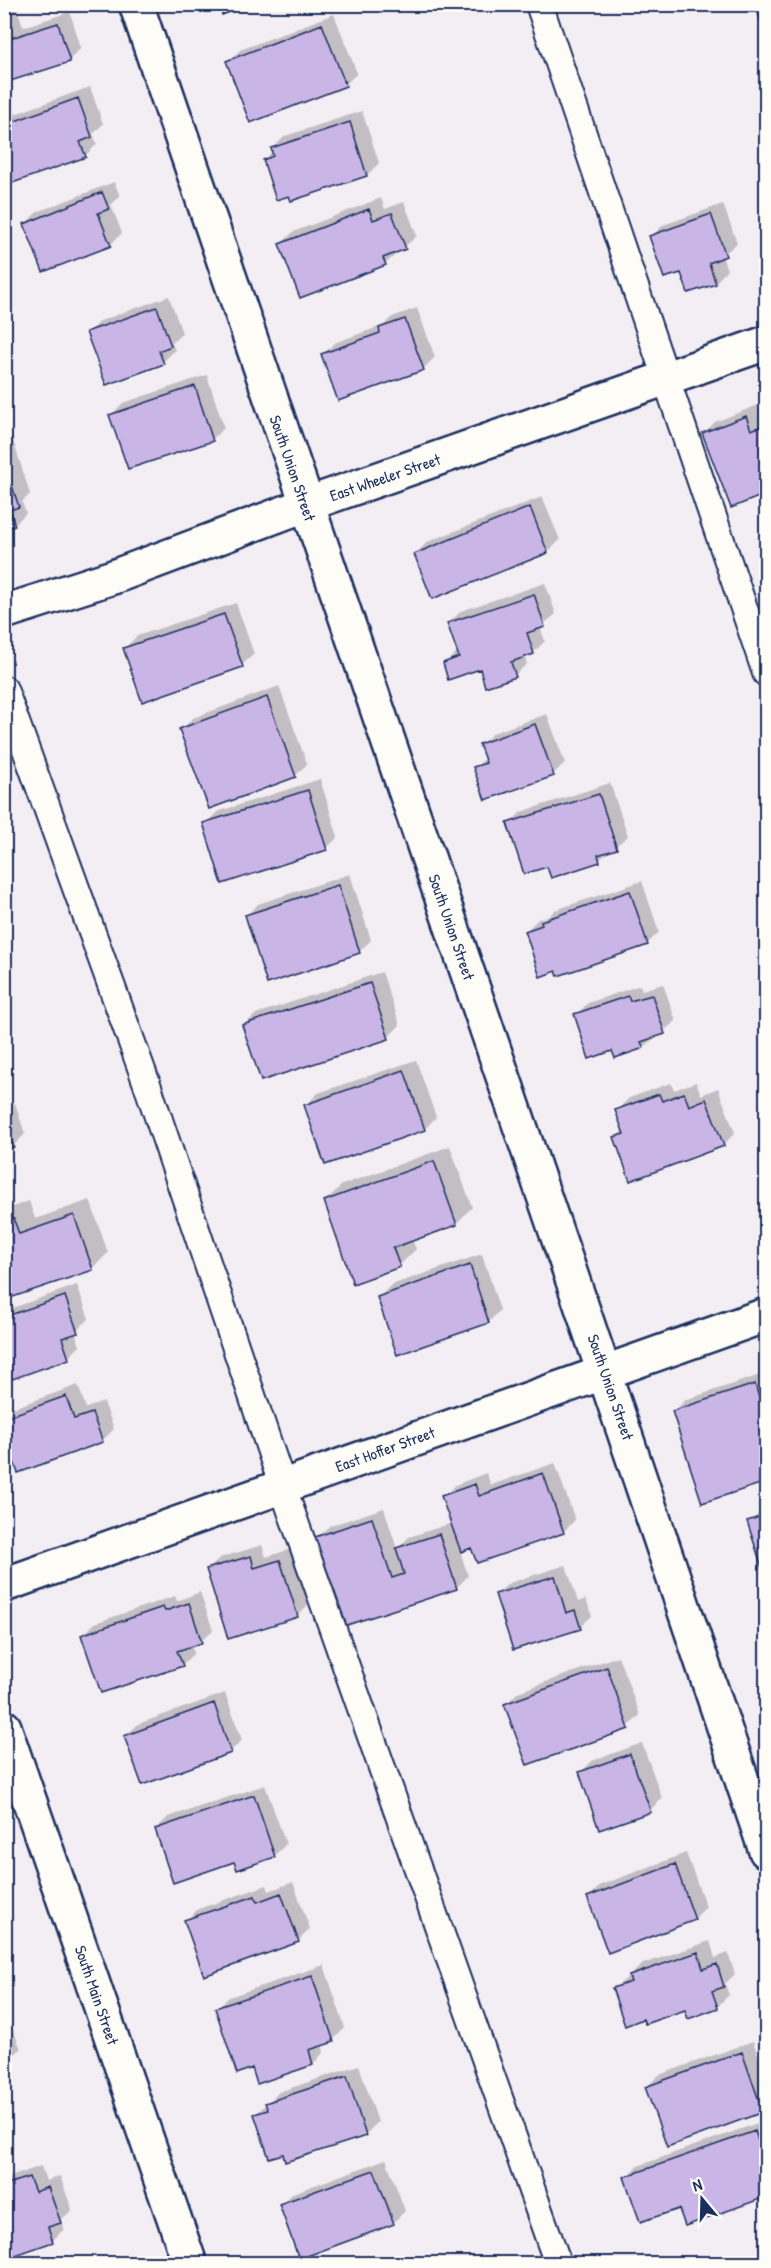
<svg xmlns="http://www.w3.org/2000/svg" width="771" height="2268" font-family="'Patrick Hand',sans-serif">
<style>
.shadow{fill:#0003}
.building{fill:#cab6e6;stroke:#1b2f5e;stroke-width:1.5}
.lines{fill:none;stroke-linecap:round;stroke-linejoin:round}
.lane-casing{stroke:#1b2f5e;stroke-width:30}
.street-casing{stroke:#1b2f5e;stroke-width:38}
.lane{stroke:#fdfcf7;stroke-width:26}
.street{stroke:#fdfcf7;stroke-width:33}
.labels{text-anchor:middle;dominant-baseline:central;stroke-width:6;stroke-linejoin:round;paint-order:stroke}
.street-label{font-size:16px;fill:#1b2f5e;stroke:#fdfcf7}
</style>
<rect width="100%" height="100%" fill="#f3eef4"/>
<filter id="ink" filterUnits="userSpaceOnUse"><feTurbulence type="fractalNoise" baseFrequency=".0167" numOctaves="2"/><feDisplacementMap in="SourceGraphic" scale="12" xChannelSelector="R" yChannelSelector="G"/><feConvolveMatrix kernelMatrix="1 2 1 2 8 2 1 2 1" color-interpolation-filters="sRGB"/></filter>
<g filter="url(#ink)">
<path class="shadow" d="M17,7L23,27L70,12L81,48L69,60L4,81V11Z
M334,14L357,73L345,85L228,62L240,50Z
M90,87L103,124L93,134L97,144L85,156L4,184V118Z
M362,111L379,163L367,175L291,199L264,160L273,151V148L285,136Z
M114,182L120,196L111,205L122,233L110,245L25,224L37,212Z
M381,198L385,209L404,202L417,236L385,264L281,244L293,232Z
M723,204L737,243L722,256L727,270L716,282L689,292L682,271L651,237L663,225Z
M169,296L182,333L172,343L175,350L163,362L88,333L100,321Z
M417,308L435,357L423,369L323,355L334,343L384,325L392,317Z
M207,375L224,428L212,439L129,467L111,415L123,403Z
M758,405L763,419L766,418V492L732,506L704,433L715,422Z
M8,424L30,494L22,502L26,513L14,525L4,528V425Z
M542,497L560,540L548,552L433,597L416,554L427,542Z
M545,583L556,614L540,627L545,641L533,653L525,656L527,664L515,675L445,663L458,651L449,623L461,611Z
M236,603L254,654L242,665L125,648L137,636Z
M279,686L307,764L295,776L181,730L193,718Z
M547,714L565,763L553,774L475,768L486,757L481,745L493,733Z
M320,779L338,837L326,849L205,824L217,812Z
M610,783L628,836L599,860L548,865L509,824L521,812Z
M350,874L371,940L359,952L246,916L258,904Z
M642,881L659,932L647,944L526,931L538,919L549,916L555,910Z
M382,972L400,1025L388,1037L244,1025L256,1014Z
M663,984L676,1021L643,1047L613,1049L576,1015L588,1003L640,985L642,990Z
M416,1060L436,1117L425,1129L306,1105L318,1093Z
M696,1082L701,1095L718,1088L735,1133L723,1145L615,1138L624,1129L617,1110L629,1098L671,1083L674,1090Z
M15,1103L25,1134L13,1146L4,1148V1106Z
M450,1146L472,1207L456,1224L412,1240L416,1249L399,1266L325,1201L342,1185Z
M90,1200L108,1253L92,1269L4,1299V1210L29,1201L35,1219Z
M482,1254L500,1310L489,1322L379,1297L391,1285Z
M77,1285L89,1319L75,1332L80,1346L68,1358L4,1380V1311Z
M766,1373V1480L703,1501L674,1412L685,1400Z
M78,1385L86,1408L104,1402L114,1429L102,1441L4,1430V1417L13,1408Z
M555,1463L575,1520L563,1532L460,1551L468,1576L456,1588L345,1624L317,1538L329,1526L384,1508L397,1549L409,1537L452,1523L443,1497L455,1485L486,1473L491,1485Z
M766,1508V1575L749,1522Z
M262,1545L266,1557L291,1549L309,1604L297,1616L208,1570L220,1558Z
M566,1565L578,1602L586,1599L592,1616L580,1627L497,1594L509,1583Z
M200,1592L213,1630L201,1641L191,1645L194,1653L182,1665L83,1635L95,1623L175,1596L177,1601Z
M618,1656L640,1715L628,1727L506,1704L518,1692Z
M225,1693L242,1740L230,1752L126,1736L138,1724Z
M642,1743L662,1798L650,1810L580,1773L592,1761Z
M265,1785L286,1844L274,1856L235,1860L156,1829L168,1817Z
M686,1853L706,1907L694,1919L589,1897L601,1885Z
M293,1882L310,1929L298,1941L186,1921L198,1909L267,1885L269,1891Z
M710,1941L715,1958L728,1953L735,1974L725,1984L729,1995L717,2007L686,2009L644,2018L614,1989L643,1964Z
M324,1965L345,2028L333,2040L322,2044L324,2052L313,2064L253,2067L217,2009L229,1997Z
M4,2008L21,2049L4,2063Z
M753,2041L766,2077V2106L762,2110L668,2145L647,2087L659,2075Z
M359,2065L378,2122L366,2134L286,2160L284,2152L256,2114L279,2092Z
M766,2120V2196L686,2224L680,2207L626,2178L638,2166Z
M4,2140L8,2149L4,2153Z
M386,2159L405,2211L393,2223L281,2205L293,2193Z
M41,2166L46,2181L60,2176L72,2210L61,2220L64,2229L52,2241L4,2257V2179Z"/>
<path class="building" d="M219,4H251L222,15Z
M755,4H766V36Z
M4,18L11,38L58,23L70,62L4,83Z
M322,24L346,86L250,123L226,61Z
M78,98L92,137L80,142L86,157L4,186V125Z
M350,122L367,176L291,201L289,196L276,200L263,160L273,156L271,148Z
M102,192L109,209L98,213L111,246L43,272L24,224Z
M369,209L373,220L392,213L406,249L383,258L386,265L300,298L279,244Z
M711,214L726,256L709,263L716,284L688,293L681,273L664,278L649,236Z
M157,307L171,346L159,351L164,364L106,385L86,332Z
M405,319L424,370L338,401L321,354L380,333L379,328Z
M195,386L213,441L128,469L109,415Z
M746,416L751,430L762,426L766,438V494L731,508L702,433Z
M4,461L19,507L10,510L15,526L4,529Z
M530,507L548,553L432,599L414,554Z
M534,594L545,627L527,633L534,654L511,662L516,677L485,687L480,669L448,680L443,663L459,657L447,623Z
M224,614L243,667L142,702L123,648Z
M267,697L296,777L209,809L179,729Z
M535,724L554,776L485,800L473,767L486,763L479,744Z
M308,790L327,850L222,884L203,823Z
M599,794L617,849L598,855L600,862L551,878L547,867L524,874L507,823Z
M338,885L360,953L267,984L245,915Z
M630,891L648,945L558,976L556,971L540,977L525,931L542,925L541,921Z
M370,983L389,1039L261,1081L242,1025Z
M652,995L665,1034L641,1042L644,1048L615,1058L612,1051L589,1059L574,1014L628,996L630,1001Z
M404,1070L425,1130L325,1165L304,1105Z
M684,1093L689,1106L706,1099L724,1146L630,1181L614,1137L624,1134L615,1110L659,1094L662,1101Z
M4,1119L14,1147L4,1150Z
M434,1161L457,1225L393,1248L400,1267L353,1284L324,1201Z
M74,1215L93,1270L4,1300V1220L13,1217L19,1234Z
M470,1265L489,1323L397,1355L377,1297Z
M65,1296L78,1333L62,1338L69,1359L4,1382V1317Z
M755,1384L766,1421V1482L702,1503L672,1411Z
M66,1396L74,1419L92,1413L103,1442L18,1473L4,1435V1418Z
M543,1473L564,1533L477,1563L471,1548L461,1552L441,1496L475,1484L479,1496Z
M766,1515V1580L747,1521Z
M372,1518L392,1578L404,1574L396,1548L439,1534L457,1589L344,1626L315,1537Z
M251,1556L254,1568L280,1560L298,1617L228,1639L206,1569Z
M555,1576L566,1613L575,1610L581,1629L513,1650L495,1594Z
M189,1603L202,1643L177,1651L183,1666L101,1693L81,1635L163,1607L165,1611Z
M607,1667L629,1729L527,1765L504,1704Z
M214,1703L231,1753L142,1785L124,1736Z
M630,1754L651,1812L599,1830L579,1772Z
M254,1795L275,1857L237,1870L234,1862L173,1883L155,1829Z
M675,1864L695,1920L608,1953L587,1897Z
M281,1893L299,1942L204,1976L184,1920L255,1896L257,1902Z
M698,1952L703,1969L717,1964L724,1987L712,1991L718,2008L688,2019L685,2010L645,2024L643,2019L625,2026L612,1988L631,1982L629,1976Z
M312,1976L334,2042L309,2050L313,2065L257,2084L252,2068L237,2074L215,2008Z
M4,2048L10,2062L4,2064Z
M742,2052L763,2112L667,2147L645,2087Z
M347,2076L366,2136L285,2162L283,2154L269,2158L254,2114L268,2110L265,2103Z
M755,2131L766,2165V2197L685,2226L679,2209L640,2222L624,2177Z
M374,2170L394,2224L299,2259L279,2204Z
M29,2177L35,2192L48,2187L61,2223L48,2227L53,2242L4,2259V2185Z"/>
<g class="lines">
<defs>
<path id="lane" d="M539,4L766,673
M4,689L148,1087L291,1511L558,2264"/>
<path id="street" d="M136,4C344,621 560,1234 766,1851
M4,612L113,577L305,505L766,343
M4,1585L766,1315
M4,1727L190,2264"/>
</defs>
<use href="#lane" class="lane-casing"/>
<use href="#street" class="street-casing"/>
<use href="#lane" class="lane"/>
<use href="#street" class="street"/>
</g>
</g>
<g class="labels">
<g class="street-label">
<text transform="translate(293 468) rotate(71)">South Union Street</text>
<text transform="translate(385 477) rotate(-19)">East Wheeler Street</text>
<text transform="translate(452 927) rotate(71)">South Union Street</text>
<text transform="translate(611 1387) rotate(71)">South Union Street</text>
<text transform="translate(385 1449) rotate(-20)">East Hoffer Street</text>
<text transform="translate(97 1995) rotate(71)">South Main Street</text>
</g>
</g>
<rect width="771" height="2268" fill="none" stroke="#fdfcf7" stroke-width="24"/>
<rect x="12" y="12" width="747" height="2244" fill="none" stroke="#1b2f5e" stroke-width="2" filter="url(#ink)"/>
<g transform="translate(702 2199) rotate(341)" stroke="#fdfcf7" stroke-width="4.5" paint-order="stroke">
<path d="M0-4.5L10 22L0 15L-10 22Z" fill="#1b2f5e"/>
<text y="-9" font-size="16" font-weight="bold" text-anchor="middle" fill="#1b2f5e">N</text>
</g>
</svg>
